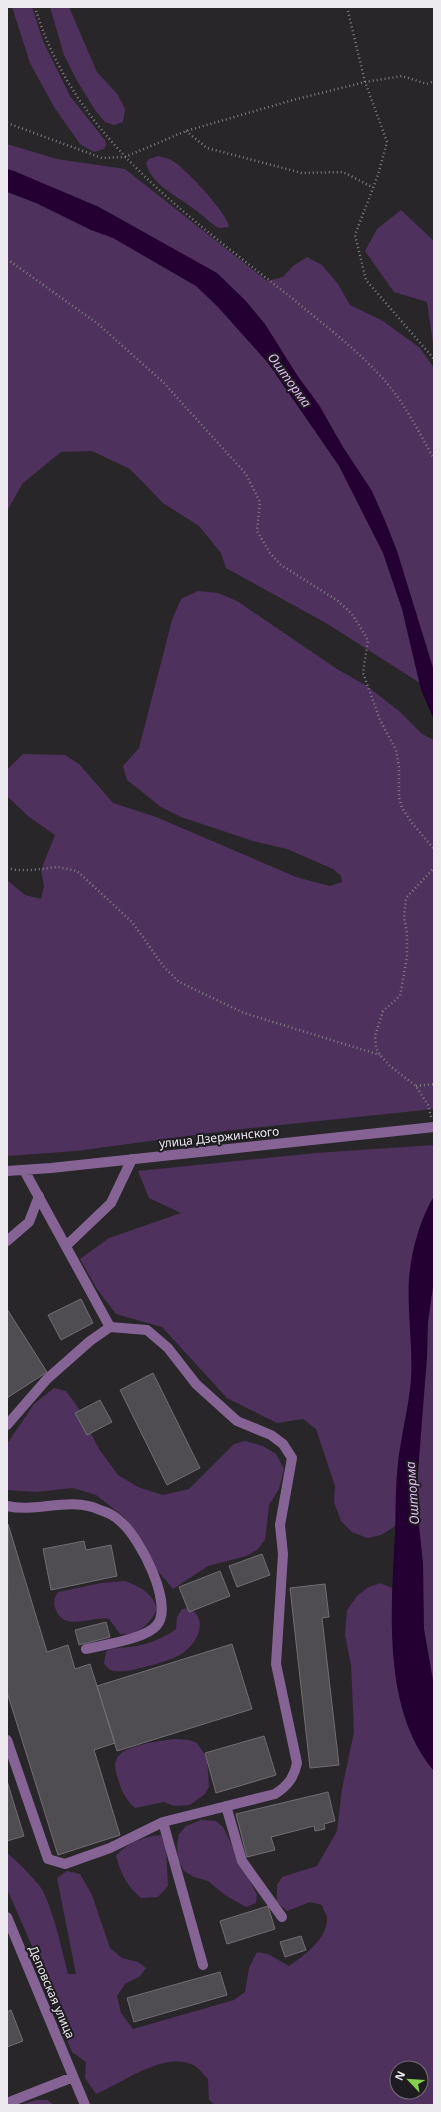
<svg xmlns="http://www.w3.org/2000/svg" width="441" height="2112" font-family="'Noto Sans',sans-serif">
<style>
.green{fill:#4e315c;fill-rule:evenodd}
.water{fill:#230031}
.building{fill:#504d52;stroke:#716d73}
.lines{fill:none;stroke-linecap:round;stroke-linejoin:round}
.path{stroke:#807e82;stroke-width:2.5;stroke-dasharray:1 3;stroke-linecap:butt}
.minor{stroke:#856495;stroke-width:10}
.labels{text-anchor:middle;dominant-baseline:central;stroke-width:4;stroke-linejoin:round;paint-order:stroke}
.street-label{font-size:12px;fill:#eceaee;stroke:#1f1c21}
.water-label{font-size:13px;font-style:italic;fill:#e0b8f4;stroke:#1f1c21}
</style>
<rect width="100%" height="100%" fill="#29262a"/>
<path class="green" d="M12,7H32L43,41L70,96L105,140L106,145L104,149L94,152L80,144L54,107L30,63Z
M50,7H69L97,72L118,95L125,109L123,122L114,125L105,122L95,110L76,79L64,55Z
M7,144L57,159L125,169L267,281L283,277L293,266L307,257L322,265L338,284L350,305L383,321L420,348L434,368V692L326,623L226,568L221,553L199,526L163,503L130,469L92,451L61,452L23,483L7,511Z
M158,156C165,158 171,159 176,163C188,172 228,214 229,227L219,228L215,226C207,220 199,212 190,206C174,194 151,184 146,163L149,159Z
M401,210L434,241V350L427,302L394,292L365,251L377,229Z
M198,591L218,593L237,601L337,669L367,686L399,711L422,734L434,740V1109L232,1130L76,1151L7,1156V880L25,895L41,899L44,886L41,870L55,835L29,817L7,796V770L23,754L65,755L79,764L113,803L156,817L296,877L330,886L342,882L341,876L333,869L287,849L253,841L181,817L161,807L127,780L123,766L139,748L172,620L181,599Z
M434,1145V2105H215L209,2100L208,2079C204,2075 198,2067 193,2065C163,2051 123,2083 96,2094L85,2078L86,2062L72,2052L61,2025L56,2001L7,1889V1853C15,1859 39,1883 43,1891C55,1916 61,1947 68,1974H76L57,1878L67,1871L80,1874L92,1895L110,1948L122,1958L138,1962L146,1968L140,1976L125,1984L117,1996L121,2013L133,2029L234,2000L245,1992L249,1968L257,1952L268,1954L289,1966C304,1956 328,1939 327,1917C326,1914 323,1909 322,1905L310,1902L287,1911L277,1902V1885L282,1877L317,1866L337,1831L342,1789L354,1732L351,1665L345,1635L347,1610L357,1596L367,1588L380,1583L392,1588L402,1607L401,1514L394,1527L381,1535L367,1538L352,1532L341,1521L334,1502L335,1486L316,1429L303,1419L277,1423L227,1398L162,1327L116,1314L97,1289L80,1259L109,1238L181,1213L149,1198L138,1171L316,1153ZM397,2068H421V2092H397Z
M54,1388L66,1391L77,1406L99,1449L118,1475L138,1487L163,1495L189,1489L234,1444L245,1441L263,1446L276,1454L284,1469L279,1489L269,1505L265,1540L257,1550L246,1556L208,1566L173,1589L158,1571L124,1517L96,1495L73,1488L36,1492L7,1490V1444L34,1404Z
M125,1581C140,1587 152,1592 157,1609C151,1623 137,1637 120,1634L109,1619C93,1616 64,1632 56,1610C53,1604 54,1598 58,1592L101,1583Z
M190,1608C210,1622 196,1645 180,1655C170,1661 125,1674 114,1671C109,1670 107,1667 104,1664L106,1651C116,1647 126,1648 137,1646C150,1643 166,1637 176,1629L177,1617L182,1609Z
M174,1739L189,1740L197,1743L207,1758L209,1787L205,1794L190,1805L174,1806L164,1802L135,1808C126,1800 121,1790 118,1779C116,1772 113,1765 117,1758C124,1745 160,1741 174,1739Z
M201,1820L216,1821L223,1827L257,1895L256,1903L246,1907L225,1895L208,1881L194,1877L184,1871L178,1859L177,1845L179,1834L186,1826Z
M161,1835L166,1848L168,1886L158,1897L141,1898C127,1886 121,1874 116,1856C126,1843 145,1836 161,1835Z
M37,2100H47L54,2105H19Z"/>
<path class="water" d="M7,169L14,171L99,207L217,273L245,300L265,324L297,375L319,405L343,447L372,491L386,523L397,551L434,671V720L421,690L402,609L383,553L339,466L268,363L217,306L196,286L113,238L91,230L36,203L7,192Z
M434,1196V1280L428,1322L427,1357L418,1472V1516L423,1563L424,1629L434,1686V1771C382,1710 391,1610 395,1535C396,1511 395,1487 398,1463C401,1435 409,1407 411,1379C413,1346 407,1312 409,1279C411,1252 420,1219 434,1196Z"/>
<path class="building" d="M81,1299L93,1323L61,1340L48,1315Z
M7,1309L47,1372L7,1398Z
M153,1373L200,1468L167,1485L120,1390Z
M100,1400L112,1422L87,1435L75,1413Z
M8,1524L47,1652L68,1645L75,1669L90,1664L115,1743L94,1750L120,1835L58,1855L7,1692Z
M84,1541L86,1550L111,1545L117,1576L51,1590L43,1549Z
M262,1554L270,1575L237,1587L229,1566Z
M220,1571L230,1596L189,1612L179,1587Z
M325,1584L329,1617L322,1618L339,1765L310,1768L290,1588Z
M106,1622L110,1637L79,1645L75,1630Z
M232,1644L252,1709L117,1751L97,1686Z
M264,1736L276,1775L216,1793L205,1753Z
M7,1781L24,1836L7,1841Z
M328,1792L335,1821L324,1824L325,1829L315,1831L314,1826L271,1837L275,1850L247,1857L236,1814Z
M268,1906L275,1929L227,1944L220,1921Z
M301,1936L306,1950L285,1957L280,1942Z
M220,1972L227,1995L134,2022L127,1998Z
M11,2010L23,2041L7,2047V2012Z"/>
<g class="lines">
<path class="path" d="M35,7C74,139 191,218 293,299C324,325 358,350 385,381C405,404 419,432 434,459
M347,7L365,82L387,142L378,175L355,235L366,280L434,359
M7,123L102,158L125,157L186,131L293,100L365,82L402,76L427,84L434,81
M186,131L207,148L302,173L343,172L372,187
M7,259L98,324L163,382L246,474L260,502L257,531L270,553L281,565L338,601L352,614L368,640L363,673L380,720L396,750L399,767V797L402,808L412,823L434,849
M7,868L16,870H32L58,867L77,871L132,922L164,967L179,982L244,1013L380,1055
M416,1086L434,1084
M431,1117L428,1105L416,1086L390,1066L380,1055L376,1048L375,1036L383,1011L400,996L407,957V933L404,917L406,898L434,868"/>
<path class="minor" d="M24,1170L110,1327
M7,1171L51,1168L434,1127
M7,1241L29,1222L39,1196
M66,1246L111,1203L132,1159
M7,1425L47,1379L90,1341L110,1327L147,1330L168,1348L196,1384L237,1421L271,1435L283,1444L292,1458L280,1525L283,1554L276,1664L297,1763C294,1777 288,1786 275,1794L163,1822L110,1848L65,1864L48,1859L7,1740
M7,1506C38,1513 69,1496 100,1510C107,1512 116,1517 121,1522C140,1538 174,1604 157,1625C146,1639 103,1645 86,1649
M226,1806L242,1861L282,1917
M163,1822L203,1965
M7,1917L85,2105
M7,2103L73,2077"/>
</g>
<g class="labels">
<g class="street-label">
<text transform="translate(219 1137) rotate(-6)">улица Дзержинского</text>
<text transform="translate(52 1992) rotate(67)">Деповская улица</text>
</g>
<g class="water-label">
<text transform="translate(290 380) rotate(54)">Ошторма</text>
<text transform="translate(412 1493) rotate(-94)">Ошторма</text>
</g>
</g>
<rect width="441" height="2112" fill="none" stroke="#eceaee" stroke-width="16"/>
<g transform="translate(409 2080) rotate(295)"><circle r="19" fill="#1f1c21" stroke="#716e73"/>
<path d="M0-3L7 15L0 10L-7 15Z" fill="#85cf4c"/>
<text y="-6" font-size="11" font-weight="bold" text-anchor="middle" fill="#eceaee">N</text>
</g>
</svg>
